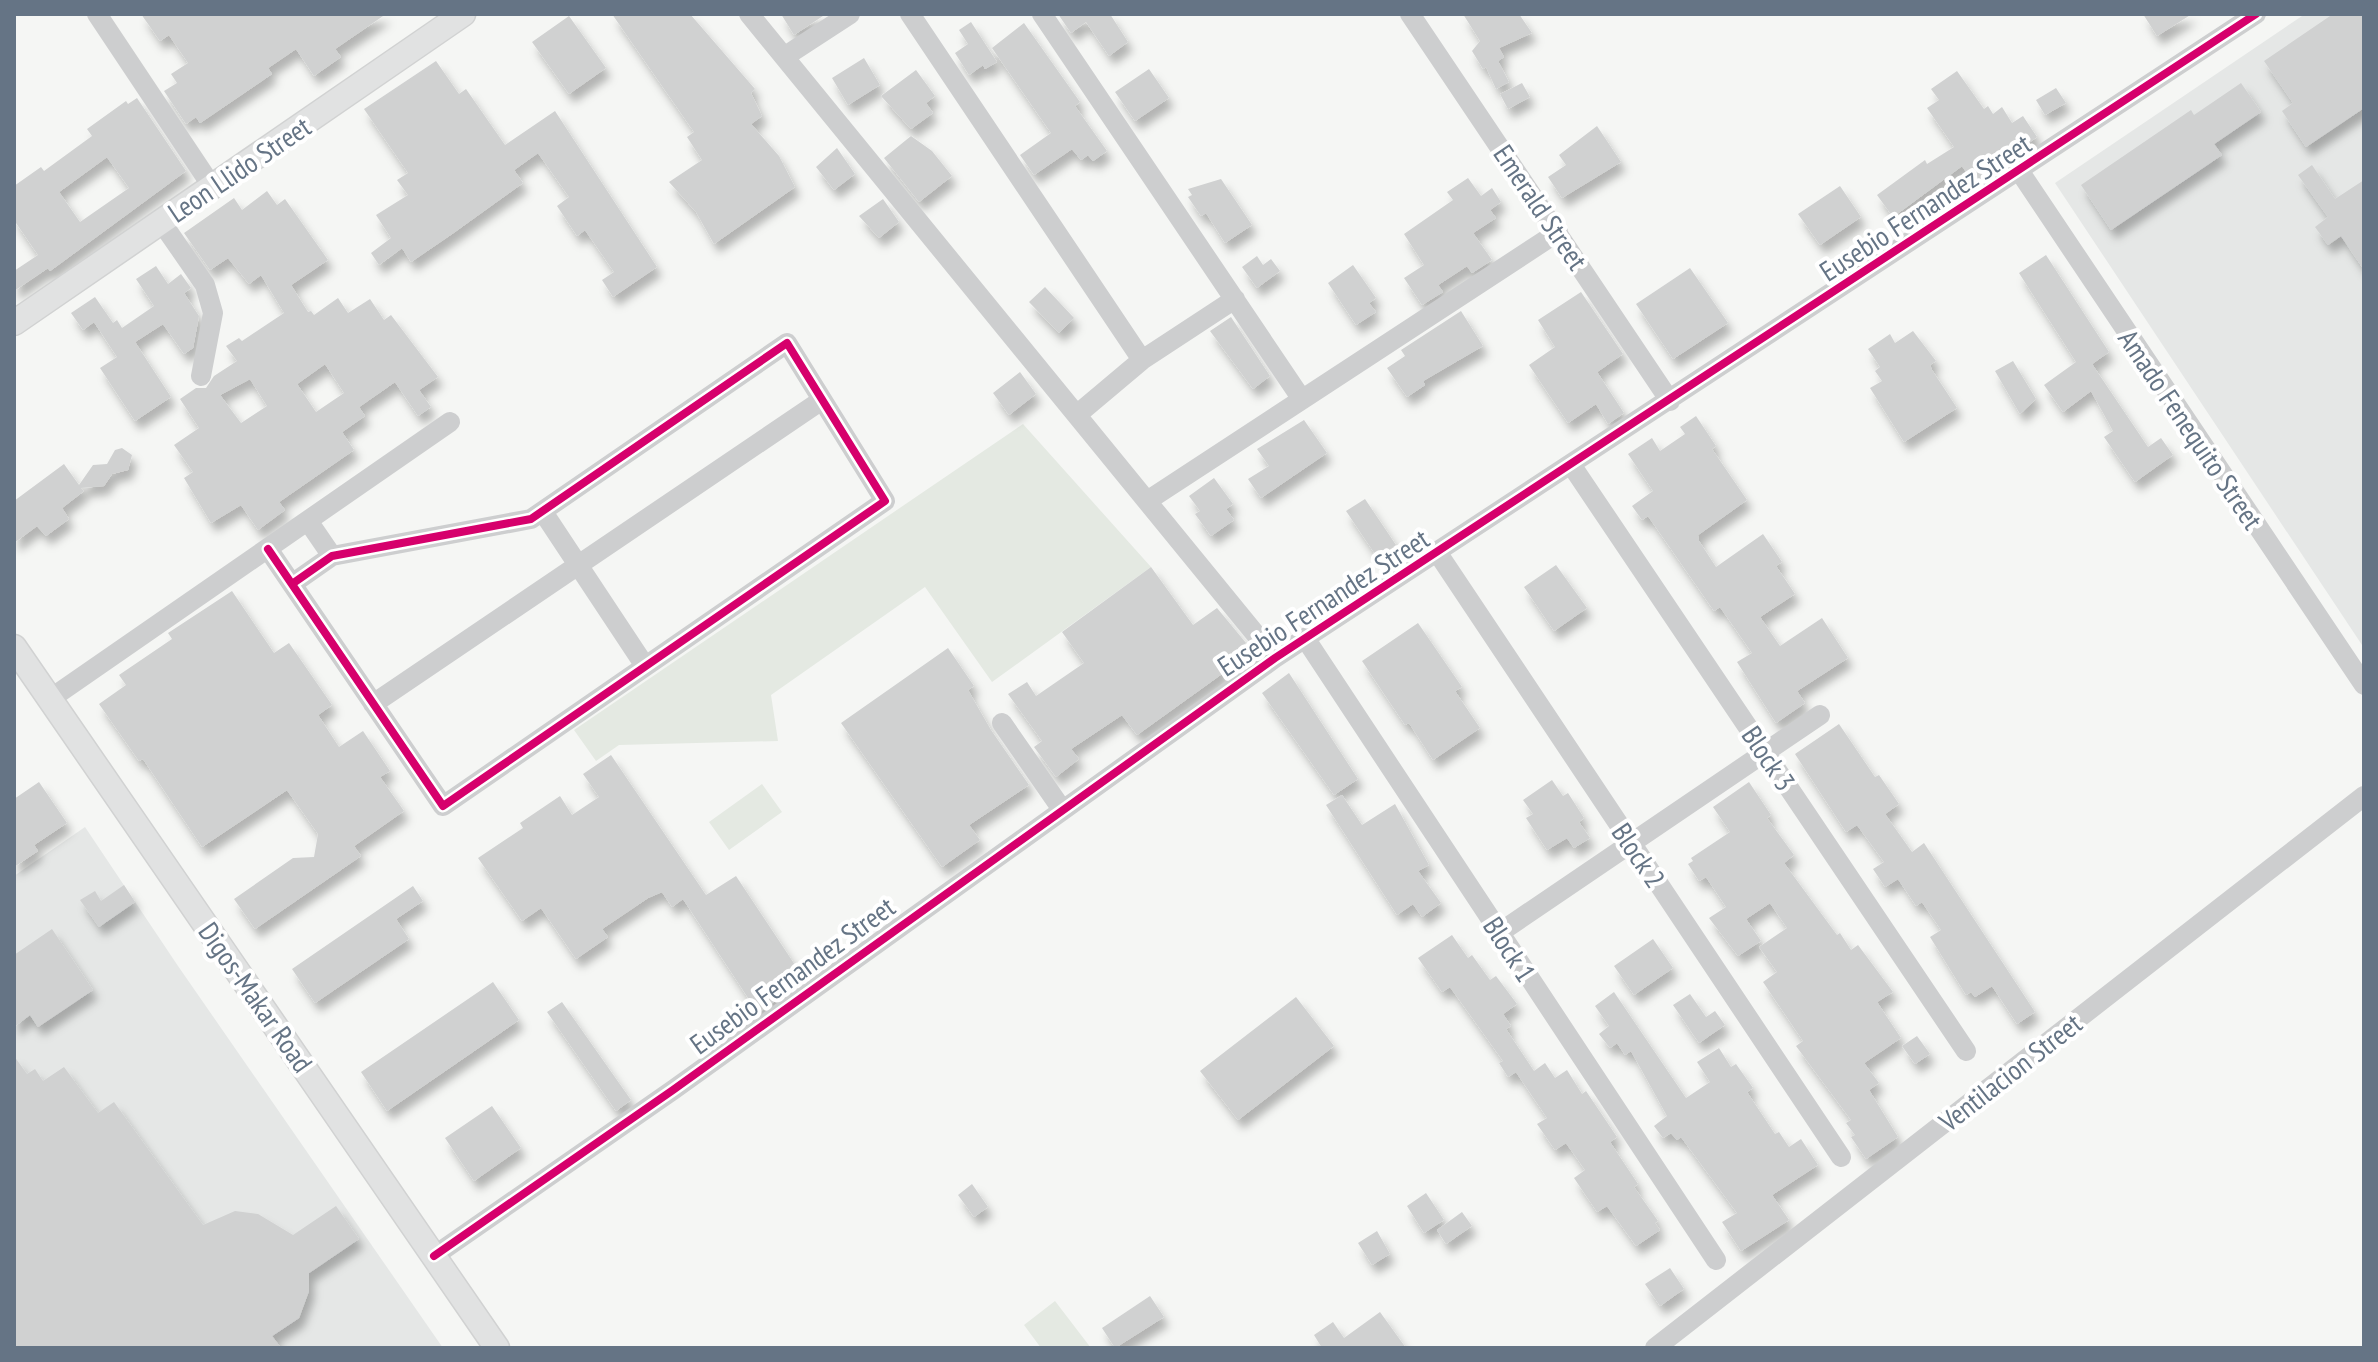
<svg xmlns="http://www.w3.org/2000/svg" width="2378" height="1362" font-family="'PT Sans Narrow',sans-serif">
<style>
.built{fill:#e5e7e6}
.green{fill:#e4e9e2}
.building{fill:#d0d1d1;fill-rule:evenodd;filter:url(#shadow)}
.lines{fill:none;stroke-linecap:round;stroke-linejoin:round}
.major-casing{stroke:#d1d2d2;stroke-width:27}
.minor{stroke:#cdcecf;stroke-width:20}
.major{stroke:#e1e2e2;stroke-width:24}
.cycleway-casing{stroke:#fff;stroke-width:13}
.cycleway{stroke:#d6006c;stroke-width:8}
.labels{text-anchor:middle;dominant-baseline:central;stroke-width:8;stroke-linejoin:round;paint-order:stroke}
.street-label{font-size:28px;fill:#657485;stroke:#fff}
</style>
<defs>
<filter id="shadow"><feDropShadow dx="5" dy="9" stdDeviation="4" flood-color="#0004"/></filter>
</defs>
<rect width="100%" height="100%" fill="#f5f6f4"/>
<path class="built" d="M2305,14H2364V648L2055,183Z
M85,827L178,966L443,1348H14V876Z"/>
<path class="green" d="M1023,424L1151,567L992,682L925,587L771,695L778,741L619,745L596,761L574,730Z
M762,784L782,812L729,850L709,822Z
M1055,1301L1091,1348H1041L1024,1325Z"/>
<path class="building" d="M141,14H386L335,49L341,57L314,76L296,49L268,68L272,74L200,123L196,117L186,124L164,91L177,83L171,74L188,63L169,35L160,41Z
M612,14H690L755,89L751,93L762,116L751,124L779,156L795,187L714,244L696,212L669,182L702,160L687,137L694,132Z
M781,14H826L794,35Z
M1058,14H1110L1128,42L1109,56L1086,22L1071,33Z
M1463,14H1519L1532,33L1499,48L1504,57L1498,61L1509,82L1496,89L1486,67L1483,69L1472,51L1480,41Z
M2143,14H2192L2157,36Z
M2333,14H2364V108L2306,147L2282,111L2293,103L2264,61Z
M569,16L606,68L569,94L532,42Z
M971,22L997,62L985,69L983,65L969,75L955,53L968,44L959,30Z
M1024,23L1080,102L1075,106L1107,151L1093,161L1088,155L1081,160L1072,149L1034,175L1020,155L1051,133L992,48Z
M864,58L880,85L848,105L832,78Z
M436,61L459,94L466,89L505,145L555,111L657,267L613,297L602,280L614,272L585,230L577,236L557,206L569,197L538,153L514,170L523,183L452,234L411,262L402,248L379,265L371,253L391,238L376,215L408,195L397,180L408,173L364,109Z
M1149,69L1169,98L1135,121L1115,92Z
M916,70L935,96L926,103L933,113L911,129L881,96Z
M1957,71L1984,109L1988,106L1993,114L2002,107L2012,123L2023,116L2037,137L1974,183L1962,166L1893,217L1877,195L1925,160L1927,164L1954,147L1927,108L1939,100L1931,89Z
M1522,83L1530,97L1508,109L1500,94Z
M2241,83L2261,112L2214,144L2222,155L2111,230L2081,185L2191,110L2194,115Z
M2056,88L2066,103L2045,115L2036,100Z
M137,98L186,171L50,271L48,268L14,291V271L38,255L14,220V186L41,167L44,171L92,136L87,129L126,101L128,104ZM107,157L129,188L80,222L59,192Z
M1597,126L1621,162L1562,198L1548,177L1566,165L1559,155Z
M911,136L932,151L952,176L919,202L884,158Z
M837,148L855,174L834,190L816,167Z
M2312,165L2335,199L2364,180V270L2341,236L2328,245L2315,227L2328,217L2298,175Z
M1468,178L1481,196L1492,188L1501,202L1490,210L1496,218L1473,233L1492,260L1472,273L1467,266L1438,285L1443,292L1422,305L1404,278L1424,265L1404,234L1453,200L1447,192Z
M1221,179L1252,225L1225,243L1206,213L1201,216L1188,197L1192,195L1188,189Z
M1840,186L1861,217L1820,245L1798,214Z
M267,191L277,205L285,199L328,260L291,285L308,312L311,311L314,315L338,298L348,313L370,299L384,320L391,315L438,377L419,390L431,407L418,416L395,382L359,407L365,416L342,432L354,450L279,502L285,510L258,530L241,505L211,523L184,478L193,472L174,445L199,428L180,399L196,388H206L214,376L237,361L226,346L239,338L242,341L284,313L261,275L249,284L228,258L210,270L184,233L234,198L242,210ZM325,364L344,393L316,412L297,384ZM250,379L267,406L241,423L220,395Z
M883,199L899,222L879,238L859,216Z
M2046,255L2109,352L2092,364L2148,447L2161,438L2173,455L2135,482L2104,437L2113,431L2091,391L2063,412L2044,385L2076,362L2019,273Z
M1257,256L1263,265L1271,259L1280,271L1257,288L1242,267Z
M1353,265L1376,298L1369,303L1376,312L1356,325L1328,283Z
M156,266L168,284L181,274L191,288L184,293L199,316L193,348L184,354L163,324L135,342L171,397L135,421L100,368L117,357L94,322L83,330L71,313L95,297L113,323L117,320L122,328L154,306L136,279Z
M1690,268L1728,323L1673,359L1636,304Z
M1045,287L1074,318L1059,333L1029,302Z
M1581,292L1623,354L1597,372L1624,413L1608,424L1596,404L1568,423L1529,365L1555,347L1538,320Z
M1461,311L1483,346L1423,381L1425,385L1407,397L1387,368L1405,356L1401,350Z
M1231,317L1270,376L1253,389L1210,331Z
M1913,331L1936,361L1930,365L1932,370L1957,408L1904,442L1870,388L1882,381L1875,371L1880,367L1868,349L1890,334L1895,343Z
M2013,361L2036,399L2020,414L1995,371Z
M1020,372L1036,394L1009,415L993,393Z
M1696,416L1716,446L1712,449L1747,500L1698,535L1699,541L1716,567L1763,534L1782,562L1776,566L1795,594L1760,617L1780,646L1822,618L1848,658L1797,691L1805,703L1776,723L1737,662L1752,653L1720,607L1714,611L1648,516L1642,520L1632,506L1653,491L1628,454L1652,438L1660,451L1685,434L1680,427Z
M1304,420L1327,453L1261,498L1248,479L1269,466L1257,449Z
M115,450L122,448L132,455L128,470L112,474L104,486L81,488L84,491L62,508L69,519L46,536L37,526L14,543V501L64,464L79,485L93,465L107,464Z
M1214,478L1233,504L1226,509L1234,520L1211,536L1195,514L1200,511L1189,496Z
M1365,499L1396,545L1377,557L1346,511Z
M1556,565L1587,608L1554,631L1524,587Z
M1151,567L1193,625L1217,608L1246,643L1220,663L1226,671L1137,735L1122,715L1071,749L1079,759L1056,777L1034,747L1042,741L1008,694L1027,682L1036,696L1084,663L1062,632Z
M232,591L274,653L289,643L332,705L318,715L339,747L363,731L390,771L380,777L404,811L354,846L361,856L255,929L234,899L293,858L314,857L318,834L287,790L202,847L143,759L139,761L99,704L126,685L119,675L172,639L168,633Z
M1418,623L1462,687L1455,691L1480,728L1433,760L1409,723L1405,725L1362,661Z
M948,648L974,686L968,690L991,730L1029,785L969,825L980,840L942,867L841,723Z
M1289,673L1358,779L1334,795L1262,693Z
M1839,724L1875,777L1879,775L1899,804L1885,814L1912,852L1924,843L2035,1012L2017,1024L1992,986L1975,997L1971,992L1966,995L1930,937L1941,930L1922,902L1916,906L1898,879L1885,887L1873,869L1884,862L1857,825L1846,832L1795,754Z
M611,755L706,895L736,876L805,980L758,1013L683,899L672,907L662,892L648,898L602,929L608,937L576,959L541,908L522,921L478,858L523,828L520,823L560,796L572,815L599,797L583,774Z
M1552,780L1563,796L1568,793L1584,818L1579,822L1590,838L1574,848L1567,838L1547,850L1526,818L1533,814L1523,800Z
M39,782L67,823L34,845L38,851L14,867V799Z
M1749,782L1771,815L1767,818L1794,855L1784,863L1837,935L1840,933L1851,950L1858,945L1893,992L1877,1002L1901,1038L1864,1063L1879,1083L1869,1090L1898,1137L1866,1159L1851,1137L1855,1135L1846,1123L1851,1120L1796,1046L1803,1041L1763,982L1777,972L1759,947L1787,928L1770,903L1746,919L1761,941L1738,956L1709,918L1726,907L1706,877L1699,881L1688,864L1693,861L1691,858L1730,832L1713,807Z
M1342,795L1362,825L1395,804L1429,865L1418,871L1441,903L1422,917L1413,904L1397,915L1326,805Z
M124,885L135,902L99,927L80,900L95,891L101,901Z
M413,886L423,901L396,919L409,939L315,1003L292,969Z
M52,929L93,990L38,1027L30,1015L14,1027V955Z
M1452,935L1468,958L1472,955L1490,980L1496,976L1517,1004L1503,1014L1511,1026L1506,1029L1534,1071L1545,1063L1555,1078L1567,1070L1582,1094L1586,1091L1617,1137L1610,1142L1638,1184L1634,1187L1658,1221L1655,1223L1660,1230L1636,1246L1607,1206L1597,1212L1574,1178L1585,1170L1566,1143L1555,1150L1537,1124L1547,1118L1516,1072L1508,1077L1499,1063L1503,1061L1450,987L1442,992L1418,958Z
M1653,939L1673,968L1634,995L1614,966Z
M493,982L519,1020L387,1111L361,1072Z
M1614,992L1686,1098L1710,1082L1697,1062L1719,1048L1731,1067L1736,1064L1753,1088L1747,1092L1775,1134L1779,1132L1789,1147L1801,1139L1818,1165L1772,1195L1789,1220L1741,1251L1722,1222L1737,1213L1681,1137L1677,1140L1671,1133L1663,1138L1654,1126L1667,1116L1631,1051L1625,1055L1617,1043L1610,1048L1599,1034L1609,1026L1595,1006Z
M1690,994L1706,1017L1715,1011L1725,1025L1699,1043L1673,1005Z
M1296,997L1334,1046L1238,1120L1200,1071Z
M562,1002L631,1100L616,1111L547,1012Z
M1917,1036L1930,1054L1915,1064L1902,1046Z
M14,1056L27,1074L35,1069L43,1081L64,1067L98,1113L114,1102L203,1225L235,1211L258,1214L293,1235L336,1206L359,1239L309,1273V1291L299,1318L272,1336L281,1348H14Z
M492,1106L521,1148L474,1181L445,1138Z
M972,1184L988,1207L974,1217L958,1195Z
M1426,1193L1444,1220L1424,1233L1407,1206Z
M1462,1212L1472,1226L1446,1244L1437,1230Z
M1377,1231L1390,1254L1372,1265L1358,1243Z
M1670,1268L1684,1289L1660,1306L1645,1284Z
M1150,1296L1164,1317L1115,1348L1102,1328Z
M1380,1312L1406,1348H1322L1314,1335L1333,1322L1344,1338Z"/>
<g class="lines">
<defs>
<path id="major" d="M14,323L463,14
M14,647L497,1348"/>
</defs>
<use href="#major" class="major-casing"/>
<path class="minor" d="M97,14L213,188
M749,14L1275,658
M910,14L1142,360
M1042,14L1301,398
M1410,14L1670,401
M784,57L850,14
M2020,172L2364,685
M162,223L205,285L213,313L201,376
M1079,413L1142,360L1235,299
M1572,466L1966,1051
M1147,501L1558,232
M543,512L645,666
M308,521L332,556
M268,549L443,806L885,501L787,343L531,519L332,556L292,584
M1437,552L1841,1157
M1305,638L1716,1260
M50,699L450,422
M373,704L822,400
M1002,723L1061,808
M1499,933L1820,715
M434,1256L673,1090L1275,658L2256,14
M1655,1348L2364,796"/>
<use href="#major" class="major"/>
<defs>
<path id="cycleway" d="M268,549L443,806L885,501L787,343L531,519L332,556L292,584
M434,1256L673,1090L1275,658L2256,14"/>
</defs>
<use href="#cycleway" class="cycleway-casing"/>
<use href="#cycleway" class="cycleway"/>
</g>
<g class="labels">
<g class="street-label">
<text transform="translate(239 169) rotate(-34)">Leon Llido Street</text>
<text transform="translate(1541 207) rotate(56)">Emerald Street</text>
<text transform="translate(1925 207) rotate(-33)">Eusebio Fernandez Street</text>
<text transform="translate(2191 429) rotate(56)">Amado Fenequito Street</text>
<text transform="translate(1323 602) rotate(-33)">Eusebio Fernandez Street</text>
<text transform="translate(1769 758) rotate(56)">Block 3</text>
<text transform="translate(1639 855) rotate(56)">Block 2</text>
<text transform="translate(1510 949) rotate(57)">Block 1</text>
<text transform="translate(792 975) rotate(-36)">Eusebio Fernandez Street</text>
<text transform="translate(256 997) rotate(55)">Digos-Makar Road</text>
<text transform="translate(2010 1072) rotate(-38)">Ventilacion Street</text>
</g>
</g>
<rect width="2378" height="1362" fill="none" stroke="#657485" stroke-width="32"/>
</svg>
